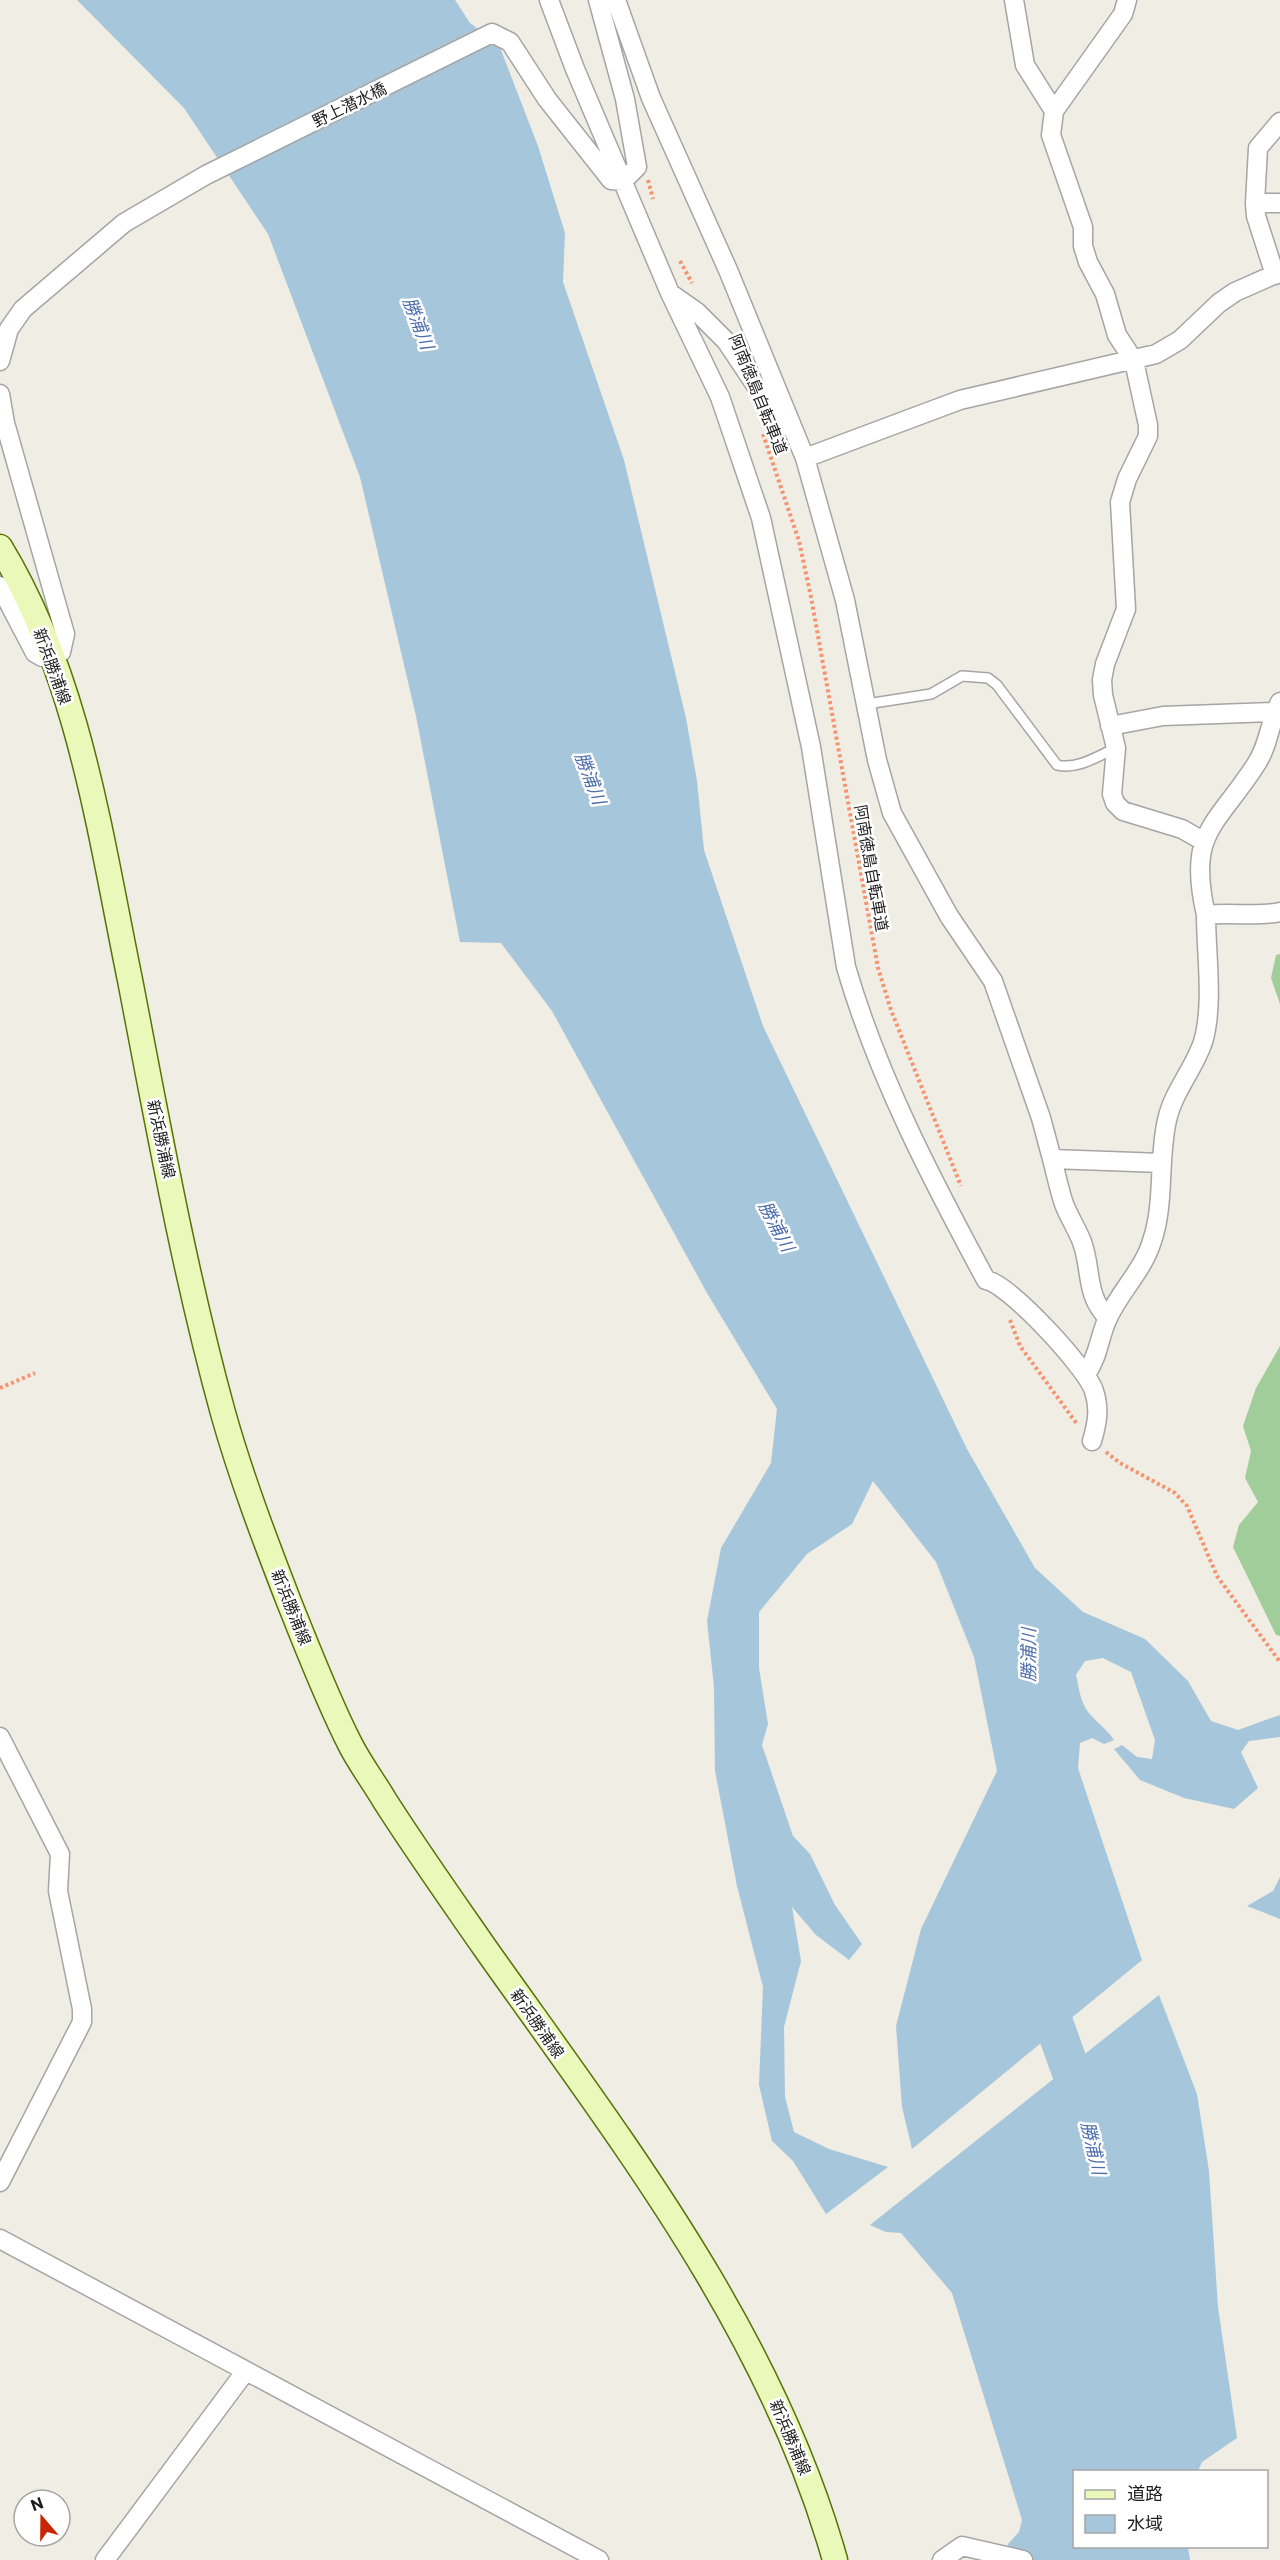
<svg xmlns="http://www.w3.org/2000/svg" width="1280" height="2560" font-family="Commissioner,'Noto Sans JP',sans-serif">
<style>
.forest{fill:#a1cd9a}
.water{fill:#a6c6db}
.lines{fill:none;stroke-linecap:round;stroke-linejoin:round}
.river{stroke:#a6c6db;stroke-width:39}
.lane-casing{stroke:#a5a5a5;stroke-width:12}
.street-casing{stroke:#a5a5a5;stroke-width:21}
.secondary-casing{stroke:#567208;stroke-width:27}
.path{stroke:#f6926e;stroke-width:4;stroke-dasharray:3 3;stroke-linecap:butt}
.lane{stroke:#fff;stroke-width:9}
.street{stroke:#fff;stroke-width:18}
.secondary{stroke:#eaf8b9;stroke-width:24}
.labels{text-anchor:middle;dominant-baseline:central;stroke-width:5;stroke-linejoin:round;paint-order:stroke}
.street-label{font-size:16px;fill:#1e1e1e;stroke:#fff}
.water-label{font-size:18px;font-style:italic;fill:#4d6dab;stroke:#fff}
</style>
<rect width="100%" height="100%" fill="#efede4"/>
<path class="forest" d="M1280,954V1004L1271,978L1276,955Z
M1280,1346V1636L1276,1635L1233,1547L1239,1525L1258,1502L1245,1478L1251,1451L1243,1426L1256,1388Z"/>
<path class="water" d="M77,0H455L470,23L499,45L538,146L565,233L563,282L624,460L686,718L697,781L704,850L763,1026L967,1449L1035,1568L1083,1612L1145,1639L1188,1681L1211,1721L1238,1730L1280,1715V1737L1249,1741L1241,1752L1258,1788L1234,1809L1184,1798L1140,1780L1114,1749L1122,1745L1137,1757L1152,1759L1155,1740L1131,1672L1103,1658L1085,1661L1076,1675C1079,1688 1080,1701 1088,1712C1096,1722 1107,1729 1114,1740L1104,1744L1092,1738L1080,1743L1078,1768L1142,1960L912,2149L902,2107L896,2026L921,1929L997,1771L974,1657L936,1562L873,1481L852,1524L807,1554L759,1612V1668L768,1724L762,1745L793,1836L810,1854L835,1905L862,1944L849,1960L816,1935L792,1907L801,1961L784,2027L785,2097L794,2132L829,2149L888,2167L826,2214L793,2161L772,2141L759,2085L763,1987L737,1886L715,1771L714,1687L707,1621L721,1548L771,1463L777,1409L707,1293L552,1011L501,943L460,942L416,716L360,477L268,234L184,108Z
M1280,1877V1919L1247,1906L1273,1891Z
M1159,1995L1197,2094L1209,2171L1218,2307L1237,2438L1202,2462L1198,2471L1074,2472V2546L1188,2547L1190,2560H1007L1008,2544L1019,2532L1022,2520L952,2293L901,2233L886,2232L870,2225Z"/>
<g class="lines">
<path class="river" d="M1038,1979L1087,2116"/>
<defs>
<path id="lane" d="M867,704L931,694L962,676L988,678L997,685L1057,765C1077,770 1098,756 1116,748"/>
<path id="street" d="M549,0L575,69L670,293L697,312L726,341L783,426
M616,0L651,98L728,270L805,458L845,600L877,760L892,813L949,916L993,981L1041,1118L1052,1159
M1014,0L1025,65L1054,111L1051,135L1083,227V246L1088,262L1105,294L1117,335L1134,361L1148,425V436L1127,479L1120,502L1126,609L1105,664L1102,680L1103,695L1116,748L1112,794L1115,803L1123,811L1182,829L1203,841
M1054,111L1123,14L1127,0
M1255,203L1258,148L1280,122
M1275,275L1256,216L1255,203H1280
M670,293L720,397L761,518L811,747L846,967C878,1077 932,1180 986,1280C1008,1283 1087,1368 1094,1391C1100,1409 1097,1424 1092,1441
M0,361L9,329L23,309L124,223L206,175L492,33L510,42L547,99L611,180L623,181L637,167L625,99L598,0
M0,394L5,423L65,634L61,652L42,657L35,653L0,586
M805,458L960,400L1156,354L1180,340L1219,303L1235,292L1280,272
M1110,726L1163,716L1275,712
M1206,915C1187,833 1215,827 1255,766C1269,746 1269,723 1280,702
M1108,1318C1085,1296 1092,1269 1082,1242C1077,1229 1069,1217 1064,1204C1059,1189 1056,1174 1052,1159L1162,1163
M1086,1374C1098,1358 1099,1338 1107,1320C1119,1292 1143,1271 1152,1241C1165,1203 1158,1159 1167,1120C1173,1092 1194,1069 1203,1042C1214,1005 1206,953 1206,915C1231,912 1256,917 1280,912
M0,1737L60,1854L58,1891L82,2009V2022L0,2182
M0,2239L599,2560
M105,2560L245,2372
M942,2560L962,2546L1023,2560"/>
<path id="secondary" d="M0,547C79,677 100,834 130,980C158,1125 184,1271 223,1413C241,1477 265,1540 289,1602C308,1649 327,1699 350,1744C360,1764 374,1782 385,1801C417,1851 451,1899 485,1948C620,2139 771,2331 835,2560"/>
</defs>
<use href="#lane" class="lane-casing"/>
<use href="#street" class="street-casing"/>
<use href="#secondary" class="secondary-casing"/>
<path class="path" d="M648,180L653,199
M680,261L692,283
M763,434L799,541L811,597L878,968L891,1010L961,1186
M1010,1320L1020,1346L1077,1424
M0,1388L35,1373
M1106,1452L1120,1463L1175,1493L1187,1506L1217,1576L1280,1662"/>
<use href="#lane" class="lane"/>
<use href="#street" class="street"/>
<use href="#secondary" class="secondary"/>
</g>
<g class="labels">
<g class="street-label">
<text transform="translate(349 104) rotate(-26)">野上潜水橋</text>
<text transform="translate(759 394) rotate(68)">阿南徳島自転車道</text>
<text transform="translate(53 666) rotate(70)">新浜勝浦線</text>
<text transform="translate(872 868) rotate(80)">阿南徳島自転車道</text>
<text transform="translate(162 1139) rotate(78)">新浜勝浦線</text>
<text transform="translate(292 1607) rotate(68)">新浜勝浦線</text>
<text transform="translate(538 2023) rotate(55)">新浜勝浦線</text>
<text transform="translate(791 2437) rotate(67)">新浜勝浦線</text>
</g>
<g class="water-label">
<text transform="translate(419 323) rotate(69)">勝浦川</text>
<text transform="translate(591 778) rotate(69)">勝浦川</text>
<text transform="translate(777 1226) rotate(62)">勝浦川</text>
<text transform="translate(1028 1655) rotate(-90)">勝浦川</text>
<text transform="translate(1094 2148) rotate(77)">勝浦川</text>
</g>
</g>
<rect x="1073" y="2470" width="195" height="78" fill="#ffffff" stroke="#a5a5a5" stroke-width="1.5"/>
<rect x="1085" y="2490" width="30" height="9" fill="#eaf8b9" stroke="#a5a5a5" stroke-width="1.5"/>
<text x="1127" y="2500" font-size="18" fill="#1e1e1e">道路</text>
<rect x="1085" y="2515" width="30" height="18" fill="#a6c6db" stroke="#a5a5a5" stroke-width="1.5"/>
<text x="1127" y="2530" font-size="18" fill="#1e1e1e">水域</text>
<g transform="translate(42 2518) rotate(340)"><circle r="28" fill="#ffffff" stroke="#a5a5a5" stroke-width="1.5"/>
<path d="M0-4.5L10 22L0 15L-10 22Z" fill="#c72505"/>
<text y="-9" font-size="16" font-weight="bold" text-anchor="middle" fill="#1e1e1e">N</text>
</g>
</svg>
